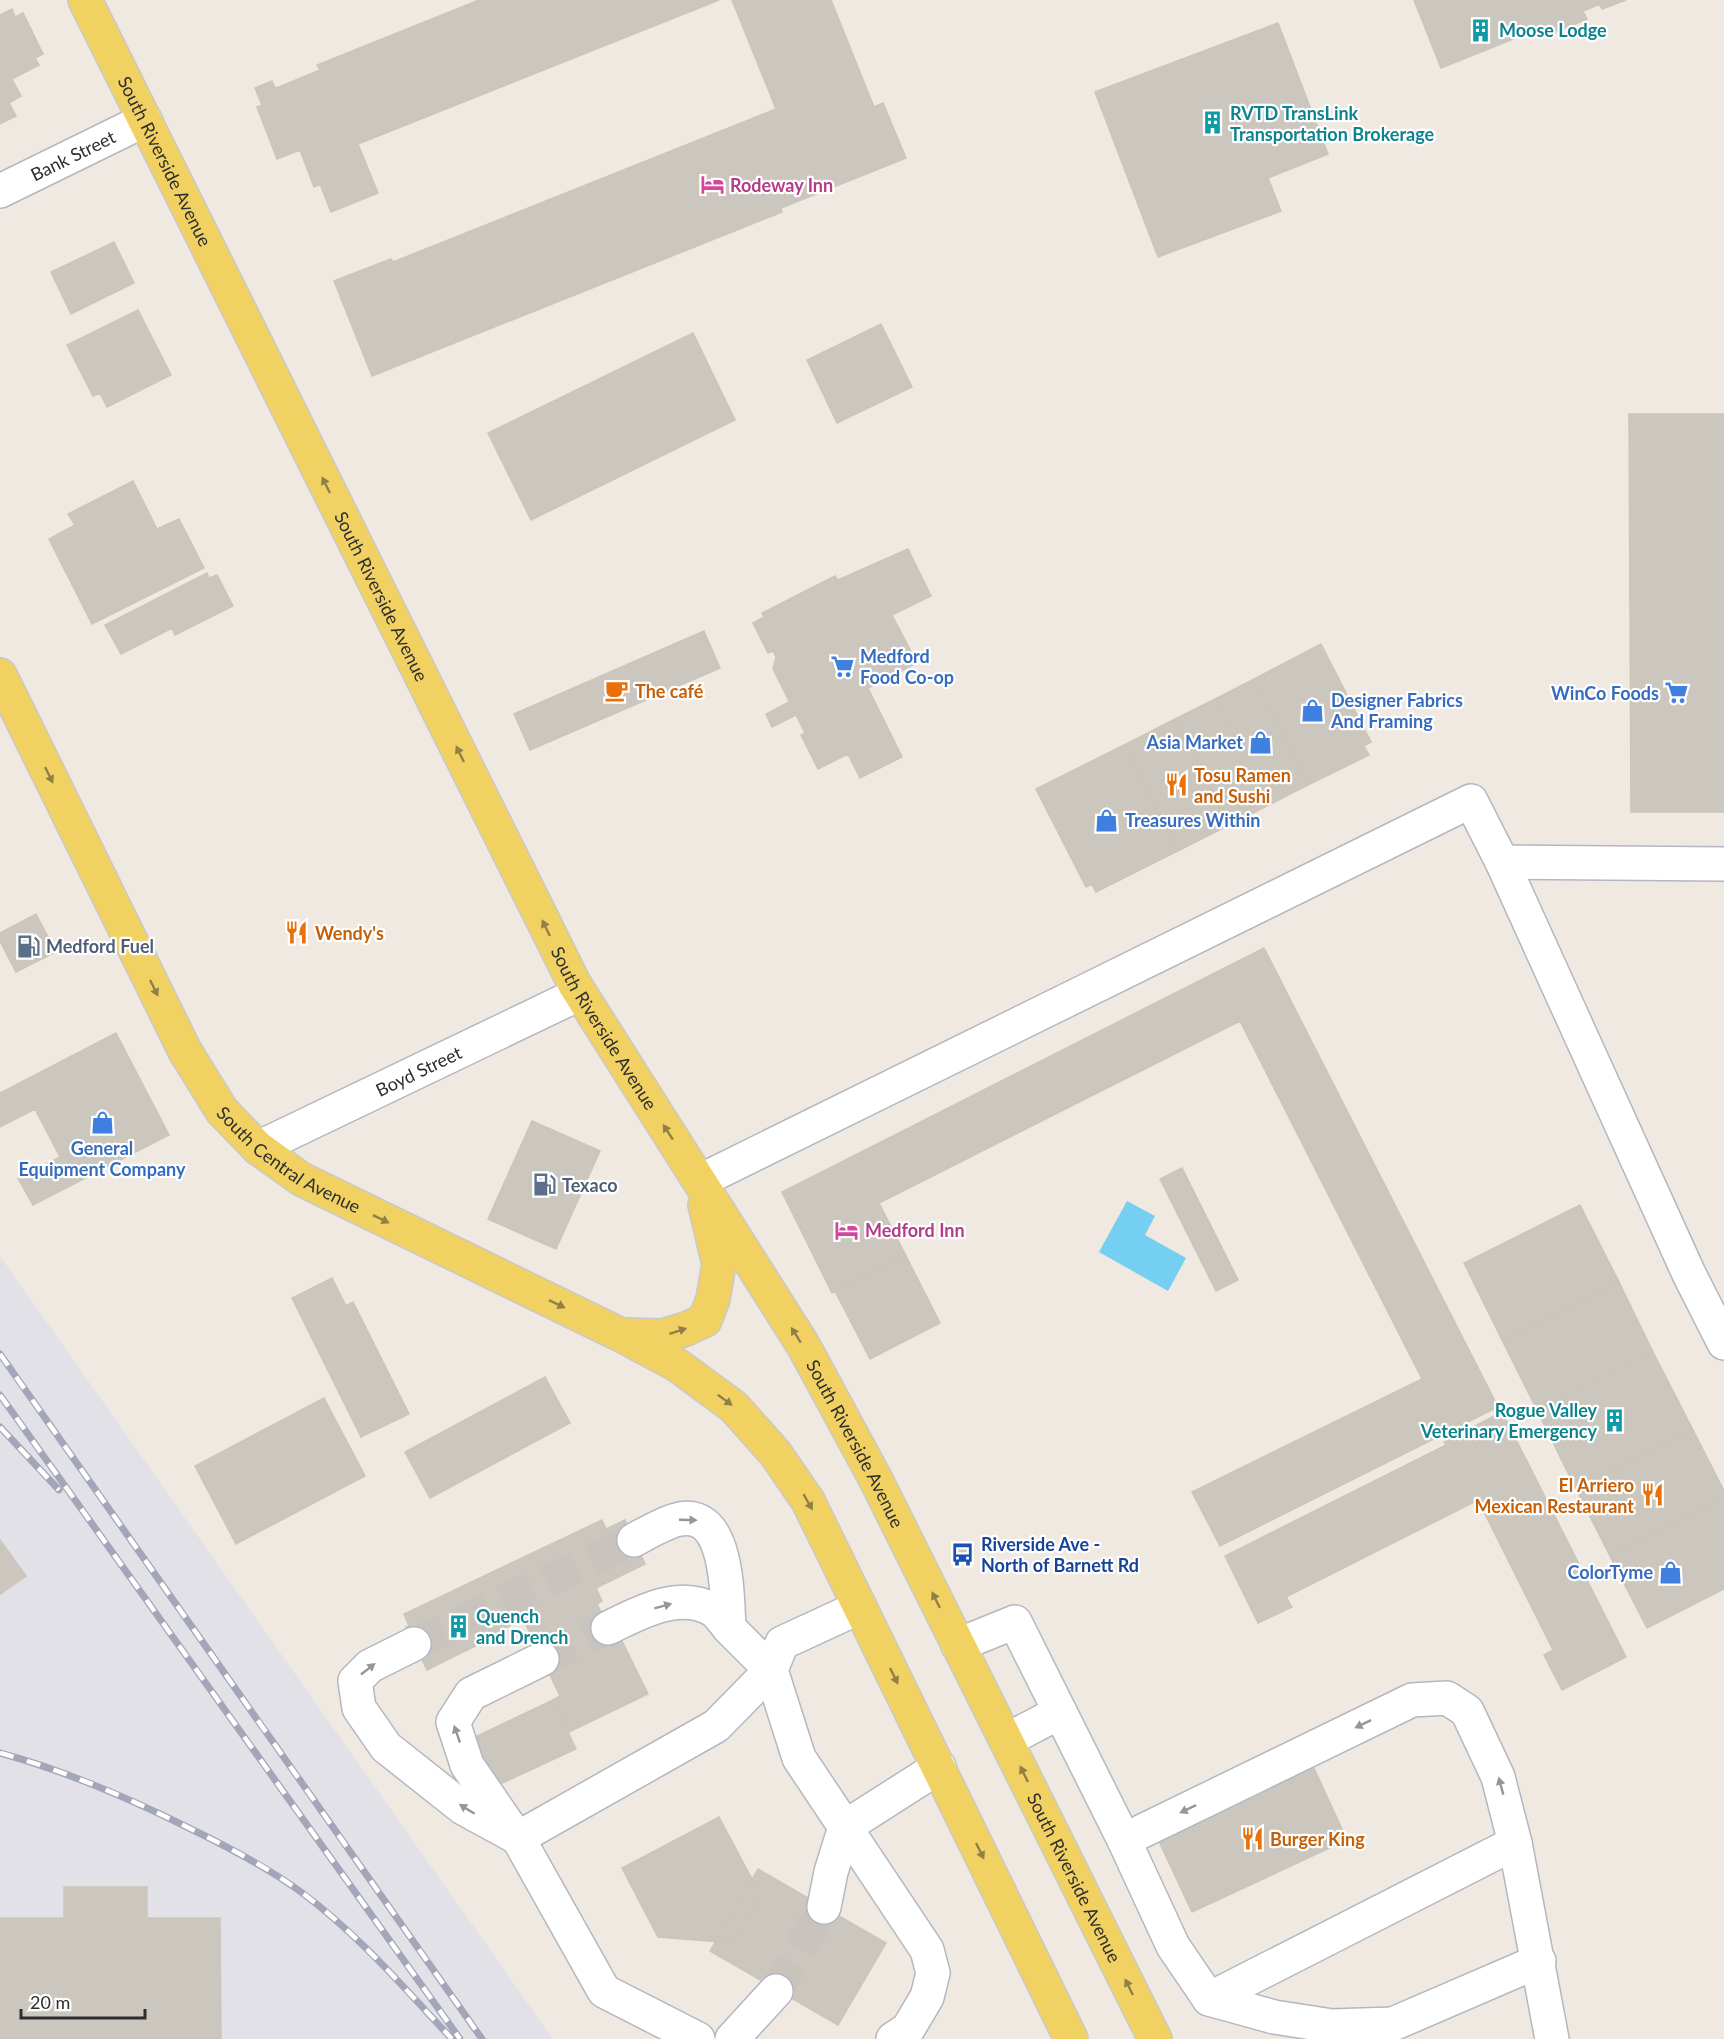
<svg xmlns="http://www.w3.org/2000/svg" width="1724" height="2039" font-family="Lato,sans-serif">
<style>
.industrial{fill:#e3e1e8}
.water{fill:#75cff0}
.building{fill:#cbc7bf;stroke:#cbc5ba;stroke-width:1.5}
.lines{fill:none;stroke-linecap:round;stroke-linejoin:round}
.minor-tunnel{stroke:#c8c4bd;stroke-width:33;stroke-dasharray:33 16;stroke-linecap:butt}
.minor-casing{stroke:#b4b7c1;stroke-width:36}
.major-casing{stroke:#c9c9c9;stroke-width:36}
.minor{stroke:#fff;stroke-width:33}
.major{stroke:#f2d163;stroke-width:33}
.rail-casing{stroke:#a3a6b8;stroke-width:7}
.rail{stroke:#fff;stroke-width:4.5;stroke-dasharray:14;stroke-linecap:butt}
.oneway{fill:#908048}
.oneway2{fill:#969696}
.labels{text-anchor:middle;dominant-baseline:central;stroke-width:4.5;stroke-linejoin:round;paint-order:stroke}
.culture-label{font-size:18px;font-weight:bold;fill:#0d838f;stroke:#fff;text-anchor:start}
.street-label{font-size:18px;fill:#2e2e2e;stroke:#fff}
.hotel-label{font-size:18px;font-weight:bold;fill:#b23c85;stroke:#fff;text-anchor:start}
.shop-label{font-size:18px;font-weight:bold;fill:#366cbe;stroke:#fff;text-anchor:start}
.food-label{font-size:18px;font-weight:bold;fill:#c56008;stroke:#fff;text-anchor:start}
.service-label{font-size:18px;font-weight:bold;fill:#4e5e75;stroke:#fff;text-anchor:start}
.transit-label{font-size:18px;font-weight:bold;fill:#164399;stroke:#fff;text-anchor:start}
</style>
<rect width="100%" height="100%" fill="#efe9e1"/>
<path class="industrial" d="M0,1256L553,2039H0Z"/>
<path class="water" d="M1127,1201L1155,1216L1145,1235L1186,1258L1168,1291L1099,1252Z"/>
<path class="building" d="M479,0H719L358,144L378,193L331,212L320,184L314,187L300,150L277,159L257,107L262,105L255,88L272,81L275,88L279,87L320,70L317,65Z
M732,0H831L874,107L883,103L906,158L781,208L782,212L372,376L334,281L391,259L393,262L776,109Z
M1414,0H1598L1600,4L1583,11L1587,19L1549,35L1546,26L1441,68Z
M1598,0H1626L1602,9Z
M12,9L15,17L23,13L43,54L35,58L39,65L12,79L21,96L9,103L16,116L0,124V15Z
M1278,23L1328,154L1268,178L1281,211L1158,257L1095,92Z
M114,242L134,283L71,314L51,272Z
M138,310L171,375L107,407L100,393L93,396L67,345Z
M881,324L912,387L837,423L807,360Z
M693,333L735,420L531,520L488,433Z
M1629,414H1724V812H1631Z
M133,481L157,529L179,519L204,568L92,624L49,539L75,525L68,514Z
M908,549L931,596L892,615L917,663L868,688L902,757L860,778L848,754L818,769L801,735L805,733L773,669L776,657L773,651L768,653L753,623L764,617L762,613L835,576L838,580Z
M207,573L209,578L217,575L233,606L175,635L172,628L121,654L105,625Z
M704,631L720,668L530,750L514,714Z
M1321,644L1371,742L1364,746L1369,755L1308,785L1254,679Z
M1254,679L1308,785L1269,805L1215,699Z
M1215,699L1269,805L1229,825L1175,719Z
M789,702L796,715L772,727L766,714Z
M1175,719L1229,825L1178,851L1124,745Z
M1124,745L1178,851L1096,892L1092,884L1086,887L1036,789Z
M36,914L56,952L16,972L0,941V933Z
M1264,948L1498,1407L1220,1546L1192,1492L1422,1379L1240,1021L879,1203L906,1256L832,1293L782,1192Z
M116,1033L169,1135L33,1205L18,1178L60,1157L35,1109L0,1127V1093Z
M532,1121L600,1151L556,1249L488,1219Z
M1182,1168L1238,1280L1216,1291L1160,1179Z
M1580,1205L1619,1282L1502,1340L1464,1263Z
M906,1256L940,1323L870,1359L835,1291Z
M332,1278L346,1306L353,1302L409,1414L361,1437L292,1298Z
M1619,1282L1653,1352L1537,1410L1502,1340Z
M1653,1352L1693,1430L1576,1489L1537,1410Z
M545,1377L570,1423L430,1498L405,1452Z
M324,1398L365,1476L236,1544L195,1466Z
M1502,1412L1626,1657L1562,1690L1544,1655L1553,1650L1478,1500L1286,1597L1292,1607L1258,1623L1225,1556L1446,1445L1444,1442Z
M1693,1430L1724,1491V1498L1610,1556L1576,1489Z
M1724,1498V1589L1647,1628L1610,1556Z
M602,1520L606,1529L625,1520L645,1564L596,1588L602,1601L597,1604L617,1644L622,1641L648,1694L569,1732L553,1700L560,1696L523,1619L476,1642L477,1645L427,1670L406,1627L409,1626L404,1614Z
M0,1540L26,1576L0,1594Z
M965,1545L971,1559L962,1563L955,1549Z
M553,1700L576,1749L496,1786L473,1738Z
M1313,1766L1347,1840L1192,1912L1157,1837Z
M719,1817L761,1896L733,1943L658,1937L622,1868Z
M758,1869L886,1943L838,2025L710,1951Z
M64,1887H147V1918H220L221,2039H0V1918H64Z"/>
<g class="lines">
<path class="minor-tunnel" d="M414,1644L634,1540
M542,1659L608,1628
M776,1991L824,1907"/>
<defs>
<g id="minor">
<path id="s1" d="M0,191L145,120"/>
<path d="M1502,862L1724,864"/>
<path id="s2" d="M258,1148L579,994"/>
<path d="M700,1181L1471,801L1502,862L1689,1274L1724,1343"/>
<path d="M634,1540C647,1533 662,1524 676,1520C729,1505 727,1596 729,1628L771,1670L799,1758L927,1950L933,1973L927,1997L908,2029L893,2039"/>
<path d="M608,1628C639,1613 679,1590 713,1610C719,1614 724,1622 729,1628"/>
<path d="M414,1644L370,1666L355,1681L359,1708L386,1747L463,1808L518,1838"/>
<path d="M958,1645L1015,1622L1124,1840L1173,1946L1209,1999L1274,2017L1332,2026L1393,2024L1539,1961"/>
<path d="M1007,1740L1060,1712"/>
<path d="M513,1832L467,1765L453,1722L471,1694L542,1659"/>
<path d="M1124,1840L1412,1700L1447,1698L1467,1711L1498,1777L1515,1843L1552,2039"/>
<path d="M824,1907L831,1872L845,1827L939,1767"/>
<path d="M1209,1999L1515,1843"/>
<path d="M698,2039L604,1991L518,1838L716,1726L771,1670L782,1643L860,1607"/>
<path d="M732,2039L776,1991"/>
</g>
<g id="major">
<path id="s3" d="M85,0L575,985L803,1345L875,1478L1155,2039"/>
<path id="s4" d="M0,675L185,1051L222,1111L258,1148L301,1179L621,1335L677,1365L734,1407L775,1453L808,1501L1071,2039"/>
<path d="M625,1335L663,1336L686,1329L705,1320L713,1299L719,1264L705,1205"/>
</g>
</defs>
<use href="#minor" class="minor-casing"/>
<use href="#major" class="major-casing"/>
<use href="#minor" class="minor"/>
<use href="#major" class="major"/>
<defs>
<path id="rail" d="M0,1354L482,2039
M0,1395L460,2039
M0,1427L59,1490
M0,1753C66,1771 129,1798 191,1829C228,1847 267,1867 301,1892C358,1934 404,1988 452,2039"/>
</defs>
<use href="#rail" class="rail-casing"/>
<use href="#rail" class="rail"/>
</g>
<defs><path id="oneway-solid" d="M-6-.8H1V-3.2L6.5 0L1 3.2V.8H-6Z" transform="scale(1.5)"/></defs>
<g class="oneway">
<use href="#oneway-solid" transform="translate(326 485) rotate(-116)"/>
<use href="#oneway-solid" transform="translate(460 754) rotate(-116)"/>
<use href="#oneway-solid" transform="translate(49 775) rotate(64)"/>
<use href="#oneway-solid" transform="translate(546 928) rotate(-116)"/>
<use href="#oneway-solid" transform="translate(154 988) rotate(64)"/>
<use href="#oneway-solid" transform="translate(668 1132) rotate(-123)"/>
<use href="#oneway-solid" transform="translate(381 1219) rotate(26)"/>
<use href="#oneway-solid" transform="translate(557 1304) rotate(26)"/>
<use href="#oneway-solid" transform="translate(678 1331) rotate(-18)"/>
<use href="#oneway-solid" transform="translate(796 1335) rotate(-122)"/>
<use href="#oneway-solid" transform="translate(725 1400) rotate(36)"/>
<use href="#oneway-solid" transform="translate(808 1502) rotate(60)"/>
<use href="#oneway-solid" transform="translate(936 1600) rotate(-116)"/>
<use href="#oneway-solid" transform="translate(894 1676) rotate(64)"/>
<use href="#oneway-solid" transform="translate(1024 1774) rotate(-116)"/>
<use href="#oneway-solid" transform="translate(980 1851) rotate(64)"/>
<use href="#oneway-solid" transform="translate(1129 1987) rotate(-116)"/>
</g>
<g class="oneway2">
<use href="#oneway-solid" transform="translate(688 1520) rotate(2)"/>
<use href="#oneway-solid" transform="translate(663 1606) rotate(-15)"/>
<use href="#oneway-solid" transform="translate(368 1669) rotate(-38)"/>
<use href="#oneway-solid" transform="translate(1363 1724) rotate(154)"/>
<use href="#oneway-solid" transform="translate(457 1734) rotate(-109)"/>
<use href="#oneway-solid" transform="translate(1501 1786) rotate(-105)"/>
<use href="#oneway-solid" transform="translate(467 1809) rotate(-148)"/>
<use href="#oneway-solid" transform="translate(1188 1809) rotate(154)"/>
</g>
<defs>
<symbol id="building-bare" viewBox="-9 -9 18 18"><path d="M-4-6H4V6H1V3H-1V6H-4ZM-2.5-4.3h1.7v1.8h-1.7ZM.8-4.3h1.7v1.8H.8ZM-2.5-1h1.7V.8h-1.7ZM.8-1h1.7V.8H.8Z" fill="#0f9aa8" stroke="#fff" stroke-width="2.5" paint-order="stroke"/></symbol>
<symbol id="hotel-bare" viewBox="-9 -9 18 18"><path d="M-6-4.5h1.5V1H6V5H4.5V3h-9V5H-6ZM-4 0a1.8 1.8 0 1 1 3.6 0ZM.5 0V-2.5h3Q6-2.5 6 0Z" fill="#d1479c" stroke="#fff" stroke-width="2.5" paint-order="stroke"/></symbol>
<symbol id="supermarket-bare" viewBox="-9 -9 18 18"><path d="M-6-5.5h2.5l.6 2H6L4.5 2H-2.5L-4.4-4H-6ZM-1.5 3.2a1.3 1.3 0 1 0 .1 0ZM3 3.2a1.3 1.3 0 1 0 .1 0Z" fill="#3f7fe0" stroke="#fff" stroke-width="2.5" paint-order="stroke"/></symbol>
<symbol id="cafe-bare" viewBox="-9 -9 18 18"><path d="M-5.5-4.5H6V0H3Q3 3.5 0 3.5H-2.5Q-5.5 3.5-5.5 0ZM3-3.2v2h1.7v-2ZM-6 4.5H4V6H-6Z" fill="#e8710a" stroke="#fff" stroke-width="2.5" paint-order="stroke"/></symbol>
<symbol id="shop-bare" viewBox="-9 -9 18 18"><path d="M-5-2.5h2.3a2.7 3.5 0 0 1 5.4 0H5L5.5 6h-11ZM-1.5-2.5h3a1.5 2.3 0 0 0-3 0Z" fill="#3f7fe0" stroke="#fff" stroke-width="2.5" paint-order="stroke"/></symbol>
<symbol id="restaurant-bare" viewBox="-9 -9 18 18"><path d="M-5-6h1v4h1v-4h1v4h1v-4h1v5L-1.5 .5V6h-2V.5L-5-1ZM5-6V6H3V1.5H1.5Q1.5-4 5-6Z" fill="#e8710a" stroke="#fff" stroke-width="2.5" paint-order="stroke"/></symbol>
<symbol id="fuel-bare" viewBox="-9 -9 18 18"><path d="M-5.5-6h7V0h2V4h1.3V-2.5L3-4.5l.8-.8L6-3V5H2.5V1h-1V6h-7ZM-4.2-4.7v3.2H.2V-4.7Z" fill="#5c6f8a" stroke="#fff" stroke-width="2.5" paint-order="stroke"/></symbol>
<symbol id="bus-bare" viewBox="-9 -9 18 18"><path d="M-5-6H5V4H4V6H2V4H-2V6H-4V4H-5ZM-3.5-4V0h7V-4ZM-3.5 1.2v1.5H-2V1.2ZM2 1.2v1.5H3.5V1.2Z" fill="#1a4fb4" stroke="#fff" stroke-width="2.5" paint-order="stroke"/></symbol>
</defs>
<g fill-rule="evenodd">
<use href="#building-bare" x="1464" y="14" width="33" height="33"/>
<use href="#building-bare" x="1196" y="106" width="33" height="33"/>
<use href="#hotel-bare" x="696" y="168" width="33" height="33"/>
<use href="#supermarket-bare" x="826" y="650" width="33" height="33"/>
<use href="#cafe-bare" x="600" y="674" width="33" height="33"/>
<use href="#supermarket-bare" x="1660" y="676" width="33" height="33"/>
<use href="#shop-bare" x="1296" y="694" width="33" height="33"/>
<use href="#shop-bare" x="1244" y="726" width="33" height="33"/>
<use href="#restaurant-bare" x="1160" y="768" width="33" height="33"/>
<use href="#shop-bare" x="1090" y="804" width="33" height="33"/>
<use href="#restaurant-bare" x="280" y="916" width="33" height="33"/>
<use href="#fuel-bare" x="12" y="930" width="33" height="33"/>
<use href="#shop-bare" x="86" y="1106" width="33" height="33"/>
<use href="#fuel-bare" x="528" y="1168" width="33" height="33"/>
<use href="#hotel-bare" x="830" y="1214" width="33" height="33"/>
<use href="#building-bare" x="1598" y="1404" width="33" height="33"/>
<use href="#restaurant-bare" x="1636" y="1478" width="33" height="33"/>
<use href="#bus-bare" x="946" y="1538" width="33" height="33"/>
<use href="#shop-bare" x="1654" y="1556" width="33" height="33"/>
<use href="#building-bare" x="442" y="1610" width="33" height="33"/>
<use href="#restaurant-bare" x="1236" y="1822" width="33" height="33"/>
</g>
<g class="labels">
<g class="culture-label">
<text x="1499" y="30">Moose Lodge</text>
<text x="1230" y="113">RVTD TransLink<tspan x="1230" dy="21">Transportation Brokerage</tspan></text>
<text x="1597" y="1410" text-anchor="end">Rogue Valley<tspan x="1597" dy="21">Veterinary Emergency</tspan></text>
<text x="476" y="1616">Quench<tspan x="476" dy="21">and Drench</tspan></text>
</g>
<g class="street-label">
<text stroke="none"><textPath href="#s1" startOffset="81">Bank Street</textPath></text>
<text stroke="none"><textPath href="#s3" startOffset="180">South Riverside Avenue</textPath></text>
<text stroke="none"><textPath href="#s3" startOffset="666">South Riverside Avenue</textPath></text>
<text stroke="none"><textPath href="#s3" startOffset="1152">South Riverside Avenue</textPath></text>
<text stroke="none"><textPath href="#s2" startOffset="178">Boyd Street</textPath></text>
<text stroke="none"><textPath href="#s4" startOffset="573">South Central Avenue</textPath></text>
<text stroke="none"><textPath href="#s3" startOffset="1638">South Riverside Avenue</textPath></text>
<text stroke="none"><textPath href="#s3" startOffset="2124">South Riverside Avenue</textPath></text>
</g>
<g class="hotel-label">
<text x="730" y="185">Rodeway Inn</text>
<text x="865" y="1230">Medford Inn</text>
</g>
<g class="shop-label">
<text x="860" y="656">Medford<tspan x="860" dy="21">Food Co-op</tspan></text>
<text x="1659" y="693" text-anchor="end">WinCo Foods</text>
<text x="1331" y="700">Designer Fabrics<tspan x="1331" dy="21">And Framing</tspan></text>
<text x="1243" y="742" text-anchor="end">Asia Market</text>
<text x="1125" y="820">Treasures Within</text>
<text x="102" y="1148" text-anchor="middle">General<tspan x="102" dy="21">Equipment Company</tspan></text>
<text x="1653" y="1572" text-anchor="end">ColorTyme</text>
</g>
<g class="food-label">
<text x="635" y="691">The café</text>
<text x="1194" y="775">Tosu Ramen<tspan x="1194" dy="21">and Sushi</tspan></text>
<text x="315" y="933">Wendy's</text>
<text x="1634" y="1485" text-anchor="end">El Arriero<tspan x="1634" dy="21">Mexican Restaurant</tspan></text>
<text x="1270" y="1839">Burger King</text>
</g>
<g class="service-label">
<text x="46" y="946">Medford Fuel</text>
<text x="562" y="1185">Texaco</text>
</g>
<g class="transit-label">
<text x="981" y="1544">Riverside Ave -<tspan x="981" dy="21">North of Barnett Rd</tspan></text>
</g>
</g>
<path d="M21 2009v9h124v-9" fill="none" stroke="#2e2e2e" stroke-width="3"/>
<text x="30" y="2009" font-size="18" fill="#2e2e2e" stroke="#ffffff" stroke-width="4.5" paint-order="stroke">20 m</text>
</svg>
